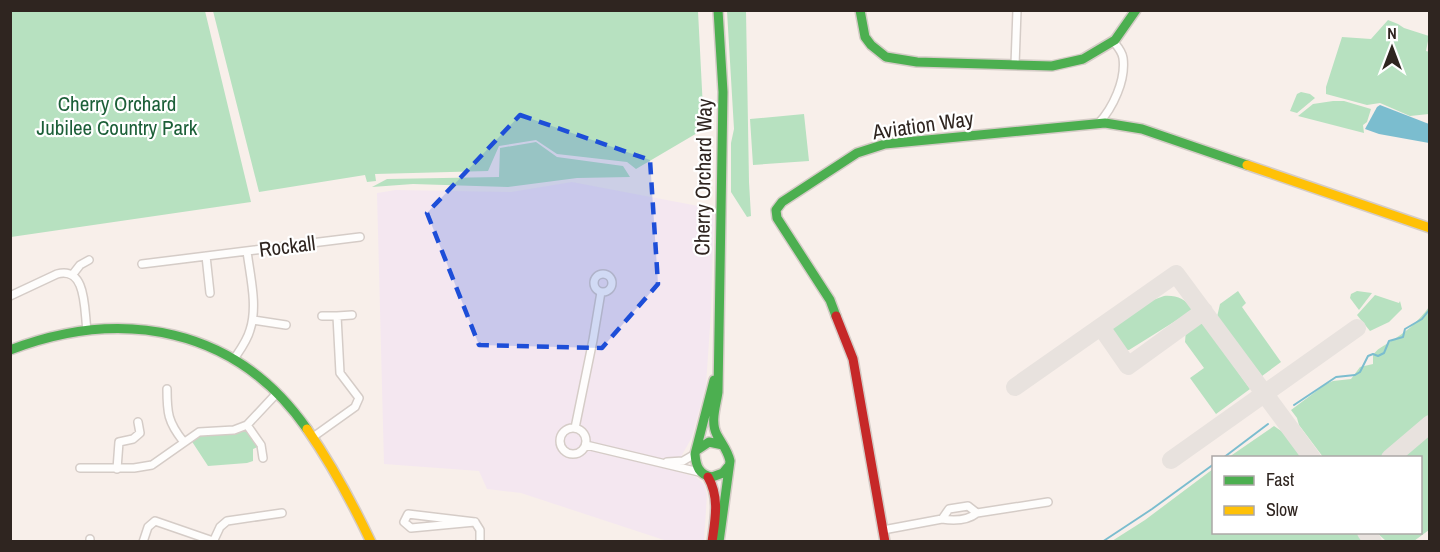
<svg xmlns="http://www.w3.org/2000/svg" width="1440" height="552" font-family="'Archivo Narrow',sans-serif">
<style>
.commercial{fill:#f4e7f0}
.green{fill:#b7e1c0}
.water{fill:#7bbdcf}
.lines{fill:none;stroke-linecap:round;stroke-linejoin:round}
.stream{stroke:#7bbdcf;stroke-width:2}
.taxiway{stroke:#e8e2de;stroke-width:18}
.street-casing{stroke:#d5ccc7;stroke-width:10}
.fast-casing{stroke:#d5ccc7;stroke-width:12}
.slow-casing{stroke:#d5ccc7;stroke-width:12}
.jam-casing{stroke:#d5ccc7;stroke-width:12}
.street{stroke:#fefdfc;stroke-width:7}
.fast{stroke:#4caf50;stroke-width:9}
.slow{stroke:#ffc107;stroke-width:9}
.jam{stroke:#c62828;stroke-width:9}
.marked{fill:#1d4ed8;fill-opacity:0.2;stroke:#1d4ed8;stroke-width:4.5;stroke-dasharray:12 8;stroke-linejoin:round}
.labels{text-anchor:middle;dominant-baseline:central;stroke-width:4.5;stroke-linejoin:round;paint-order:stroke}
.park-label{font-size:21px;fill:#1c5f38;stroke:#fff}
.street-label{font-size:21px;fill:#2f2520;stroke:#fff}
</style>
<rect width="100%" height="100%" fill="#f8efea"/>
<path class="commercial" d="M572,182L714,209L711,312L706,385L692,437L681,457H670L661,463L664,468L696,477L704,484L707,495L704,541L664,540L521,493L487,489L479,471L384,464L377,193L396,190L511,192Z"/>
<path class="green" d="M10,11H205L251,202L11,237Z
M213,11H698L704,129L636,169L627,162L557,154L536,140L499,146L488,171L375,174L376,181L367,182L365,175L259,192Z
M727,11H746L749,182L751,216L747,217L731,192V143L734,129Z
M1388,20L1398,24L1404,28L1429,36L1426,51L1430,52L1429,114L1410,116L1380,103L1367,105L1326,94V87L1342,37L1371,39Z
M1301,92L1310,94L1315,98L1297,113L1290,111L1297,94Z
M1333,101H1344L1371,109L1367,122L1363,125L1364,133L1298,116L1313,104Z
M804,114L809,161L753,165L750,119Z
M536,142L557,157L623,166L630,177L577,178L508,187L413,184L372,187L387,179L499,177L500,148Z
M1238,291L1246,303L1242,307L1281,362L1262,376L1217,317L1220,304Z
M1357,291L1372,293L1359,310L1350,298L1351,294Z
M1375,295L1399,303L1400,301L1402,309L1389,322L1370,331L1357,315Z
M1164,296C1176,295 1186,299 1193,310L1129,350L1121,349L1111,334L1112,328L1153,300Z
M1429,307V419L1385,457H1323L1299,425L1297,418L1291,410L1326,384L1333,381L1351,379L1360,367L1373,364V355C1377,349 1382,347 1388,343C1405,333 1418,322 1429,307Z
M1197,322L1204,324L1250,389L1216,414L1190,378L1204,368L1185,342L1186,330Z
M247,425L258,439V447L253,449V461L247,463L208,466L189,437L194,434L228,431Z
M1274,426L1287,435L1303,457H1229Z
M1429,427V530L1414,541H1386L1377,533L1420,532V458L1395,457Z
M1213,469L1214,532L1358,533L1364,541H1112L1145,520Z"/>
<path class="water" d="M1380,105L1429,124V143L1379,134L1365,129L1377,107Z"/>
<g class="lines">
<path class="stream" d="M1294,405L1336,377L1355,375L1360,372L1368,356L1373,354L1378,356L1384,353L1389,341L1403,337L1405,329L1422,319L1430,309
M1223,458L1268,424
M1102,542L1152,509L1214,464"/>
<path class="taxiway" d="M1101,327L1128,366L1204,311
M1015,387L1176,274L1312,458
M1390,458L1430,424
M1171,460L1357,328
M1366,532L1373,542"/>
<defs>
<path id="street" d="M1015,65L1017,10
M1098,124C1113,108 1126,80 1123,58C1122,51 1117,46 1113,41
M206,256L210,293
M142,264L360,237
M73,274L80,265L89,260
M594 283a9 9 0 1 1 18 0a9 9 0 1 1-18 0Z
M10,296L57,274C87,266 84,310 87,330
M337,316L352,315
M253,320L286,325
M234,359C240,350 247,341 250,330C258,306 250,276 247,251
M167,389C167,413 168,422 183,441
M247,425L261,445L263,458
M560 441a13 13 0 1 1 26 0a13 13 0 1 1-26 0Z
M575,428L593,340L601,292
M313,437L355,407L359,398L340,373L337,316H322
M586,445L699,472
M667,462L683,461L695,454
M80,468H134L152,465L199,432L234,430L247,425L277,393
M117,469L119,442L133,439L140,433L138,422
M408,514L475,522L411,528L404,522Z
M942,519L949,509L968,506L977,513
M475,522L480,530V542
M883,530L942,519C954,521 968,520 977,513L1048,502
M90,539V542
M143,542L148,527L155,521L213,541
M213,542L220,527L227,521L282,513"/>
<path id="fast" d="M718,10L723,92L718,392C716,406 710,422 717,435C722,444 728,451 730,461L719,542
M860,10L865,37L871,45L886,57L917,62L1052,66L1083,59L1115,40L1136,10
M836,316L830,300L777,218L776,210L782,202L857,153L885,144L1105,123L1142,129L1247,165
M10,350C122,307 236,327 307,429
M714,380L695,454C696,466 699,475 712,477L723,473L728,467
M697,450L709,442L723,445"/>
<path id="slow" d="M1247,165L1430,228
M307,429C332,465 352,502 371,542"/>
<path id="jam" d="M836,316L853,359L885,542
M708,477C720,498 715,520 712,542"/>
</defs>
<use href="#street" class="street-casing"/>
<use href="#fast" class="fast-casing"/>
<use href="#slow" class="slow-casing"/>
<use href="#jam" class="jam-casing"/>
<use href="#street" class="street"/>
<use href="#fast" class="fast"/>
<use href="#slow" class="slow"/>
<use href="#jam" class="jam"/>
</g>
<path class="marked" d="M520,115L650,160L658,284L602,348L479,345L427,213Z"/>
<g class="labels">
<g class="park-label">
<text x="117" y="103">Cherry Orchard<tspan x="117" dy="24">Jubilee Country Park</tspan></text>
</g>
<g class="street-label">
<text transform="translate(923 125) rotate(-8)">Aviation Way</text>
<text transform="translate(703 177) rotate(-89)">Cherry Orchard Way</text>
<text transform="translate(287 246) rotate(-7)">Rockall</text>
</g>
</g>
<rect width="1440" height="552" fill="none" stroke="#2f2520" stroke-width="24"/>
<rect x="1212" y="456" width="210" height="78" fill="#ffffff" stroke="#aca8a6" stroke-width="1.5"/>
<rect x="1224" y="476" width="30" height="9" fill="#4caf50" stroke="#aca8a6" stroke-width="1.5"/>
<text x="1266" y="486" font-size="18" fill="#2f2520">Fast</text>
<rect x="1224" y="506" width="30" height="9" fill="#ffc107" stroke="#aca8a6" stroke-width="1.5"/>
<text x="1266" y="516" font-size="18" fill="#2f2520">Slow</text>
<g transform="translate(1392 48)" stroke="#ffffff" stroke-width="4.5" paint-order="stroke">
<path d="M0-4.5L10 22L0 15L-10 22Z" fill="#2f2520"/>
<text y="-9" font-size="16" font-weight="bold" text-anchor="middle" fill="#2f2520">N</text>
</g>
</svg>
